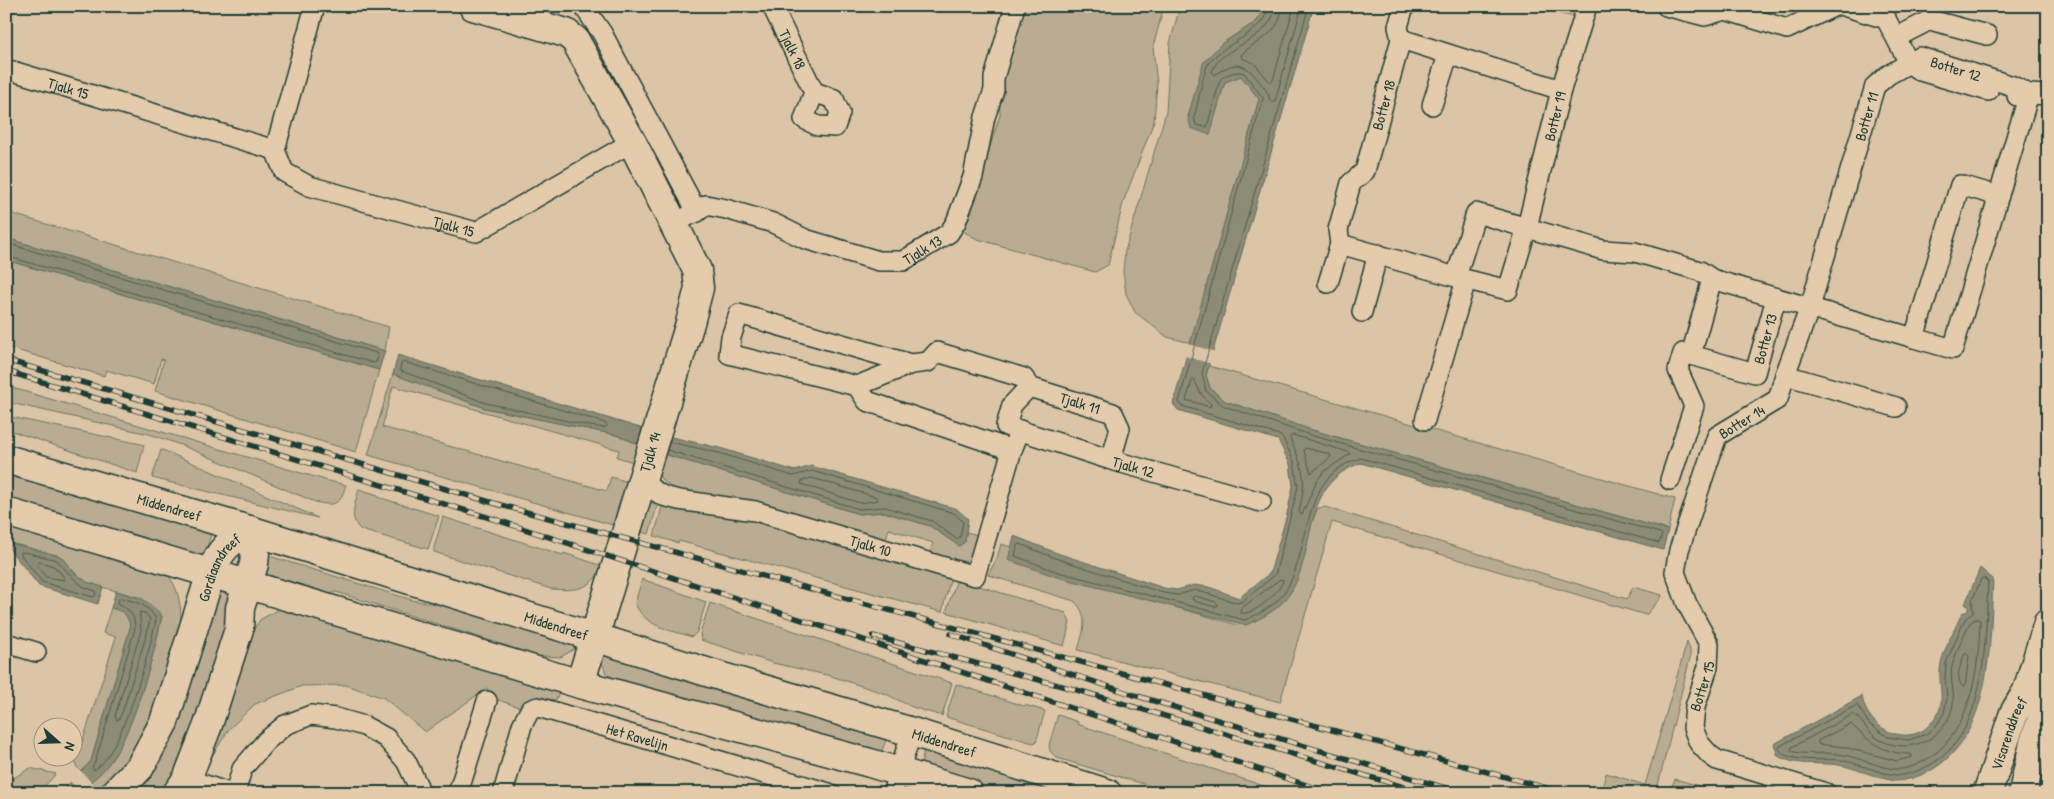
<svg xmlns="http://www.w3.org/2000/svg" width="2054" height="799" font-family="'Patrick Hand',sans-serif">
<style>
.green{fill:#b9ac92;stroke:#6c7463}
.water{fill:#8c8b76;stroke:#606c5c}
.pier{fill:#dcc5a7}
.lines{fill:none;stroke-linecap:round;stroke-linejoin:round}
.shore{stroke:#4b5c4e;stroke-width:1}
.street-casing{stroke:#1f3d34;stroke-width:22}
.secondary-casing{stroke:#1f3d34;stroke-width:31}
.street{stroke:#e4cbac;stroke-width:19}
.secondary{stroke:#e4cbac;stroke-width:28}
.rail-casing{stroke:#1f3d34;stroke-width:5.5}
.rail{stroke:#e4cbac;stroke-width:4;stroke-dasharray:11;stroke-linecap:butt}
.labels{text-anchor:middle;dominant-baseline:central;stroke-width:5;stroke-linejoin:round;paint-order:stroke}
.street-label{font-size:15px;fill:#1f3d34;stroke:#e4cbac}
</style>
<rect width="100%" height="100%" fill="#dcc5a7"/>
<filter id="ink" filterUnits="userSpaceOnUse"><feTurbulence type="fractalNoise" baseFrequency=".02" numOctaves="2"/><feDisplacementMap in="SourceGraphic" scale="10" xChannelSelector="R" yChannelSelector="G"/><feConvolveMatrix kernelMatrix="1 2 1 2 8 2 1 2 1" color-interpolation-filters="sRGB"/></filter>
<g filter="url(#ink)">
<path class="green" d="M1025,6H1164L1153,47L1157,84L1154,121L1123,203L1108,265L1095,272L977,239L963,231L1000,115L999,90Z
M1180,6H1264L1257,21L1221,44L1188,117L1220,96L1225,82L1241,76L1259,99L1191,343L1167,337L1135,312L1126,294L1123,271L1125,251L1166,112L1170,43Z
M1530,6H1582L1578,18Z
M6,212L389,327L385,351L6,238Z
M6,260L379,370L356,452L155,391L164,360L161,359L154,384L106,370L104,376L6,347Z
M1209,366L1675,499L1668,530L1312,430L1225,401L1210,388L1206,375Z
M393,374L485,408L616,435L640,445L635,461L633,462L617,457L619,450L393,386L382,427L607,491L611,477L632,483L620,527L368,455Z
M6,386L325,480L346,485C340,504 336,507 315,502L181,445L149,434L6,402Z
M6,416L141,444L144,445L137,473L6,429Z
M161,450L165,451L318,518L152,478Z
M664,454L859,514L884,512L930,526L959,546L965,542L966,532L982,536L970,560L963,563L929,554L933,543L889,529L885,541L684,493L667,488L668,484C654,478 660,466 664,454Z
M6,473L128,509L212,531L202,563L6,502Z
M359,489L378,495V497L439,516L428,549L361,530C348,519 355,503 359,489Z
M652,503H658L649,534L637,531L649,504Z
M663,504L730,513L951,577L942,612L679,541L678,543L654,536Z
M1325,507L1627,599L1633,587L1662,595L1661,598L1646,615L1332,522L1280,702L1078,650C1083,632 1090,615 1074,601L988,575L997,558L1001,544L1011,547L1009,560L1238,625L1313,520L1318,508Z
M6,517L164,570C178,585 181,603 181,622L153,721L136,759L104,793H78C87,784 98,777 106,767C132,738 154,655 162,616L142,598L87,583L76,574L60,556L6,542Z
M443,517L563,555L564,553L602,566C593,590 575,591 551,589L434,552V547Z
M266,555L412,600L511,617L575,645L574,649L561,657L539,656L336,592L316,597L259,580Z
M642,579L706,602L697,632L692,637C671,630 644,627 635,603Z
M957,579L1066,613L1070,623L1064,646L946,612Z
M216,580L242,587L195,738L164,793H134L147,779L162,754Z
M710,603L952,683L942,716L912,707L886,694L831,676L773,663L701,640L700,633Z
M304,607L562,684L556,700L534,698L522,708L492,698L487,688L425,732L384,698L346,685L302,686L255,704L229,729L206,766L246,639L261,619L280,609Z
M111,608C123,611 129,615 130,628L91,761L81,771L76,766V762L116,637L103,633Z
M1687,642L1690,650V658L1656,793H1617L1602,789L1606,773L1645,785Z
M607,647L888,735L881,753L622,681L607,675L602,663Z
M956,684L1024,706L1025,705L1045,711L1036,742L1033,743L946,717Z
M1058,715L1078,722L1077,724L1285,793H1174L1057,758L1050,751L1049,745Z
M924,747L1091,793H1004L921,769Z
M30,768L56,774L38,793H6V783Z
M1675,779L1724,793H1669Z"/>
<path class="water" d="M1264,6H1314L1206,375L1210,388L1225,401L1312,430L1668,530L1663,550L1361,463C1300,484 1318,547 1291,592C1281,608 1263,618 1246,625L1057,577L1008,560L1014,536L1057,553L1164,588L1177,590L1194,585L1209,587L1239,598L1270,573L1287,514L1293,486L1290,464L1278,440L1178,410L1173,404L1259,99L1241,76L1225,82L1210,135L1191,128L1188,117L1203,63L1221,44L1257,21Z
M6,238L385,351L379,370L6,260Z
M398,355L667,436L720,448L795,471L811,466L957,509L968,519L965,542L959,546L930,526L884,512L859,514L664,454L616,435L485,408L393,374Z
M6,542L60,556L76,574L87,582L103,587L98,604L39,586L6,545Z
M1980,568L1993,579C1990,642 1993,738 1928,772C1920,776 1905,781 1896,781C1880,779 1860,770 1844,766C1822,761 1799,768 1778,756L1774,744L1862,696C1864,709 1870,719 1881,727C1891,734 1903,737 1914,734C1921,732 1926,729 1930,724C1950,706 1936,685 1941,663C1945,646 1955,629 1962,613L1968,611V606L1965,604Z
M116,591C137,597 148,599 162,616C154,655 132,738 106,767C98,777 87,784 78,793H60L91,761L130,628C129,615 123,611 111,608Z"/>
<path class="pier" d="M1188,344L1216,352L1212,364L1185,356Z
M79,769L92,783L81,793L69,780Z"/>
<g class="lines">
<path class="shore" d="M1268,6C1266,34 1223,42 1208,64C1203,73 1198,105 1194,117L1196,125L1207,127L1220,80C1225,74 1237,70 1244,73L1263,98L1179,402L1182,406L1279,435L1283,438L1294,462L1298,487L1275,575L1243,601L1238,603L1195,590L1178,595L1163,593L1055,558L1020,544L1017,545L1015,556L1058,572L1245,620C1262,613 1278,604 1287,588C1313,543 1299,476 1361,458L1659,543L1662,535L1660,533L1310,435L1224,406L1206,391L1202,373L1309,6
M1275,6C1273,42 1219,45 1212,72L1215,75C1235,60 1244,62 1259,81C1264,87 1269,93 1270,101L1272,103L1275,101L1302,6
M1282,6C1281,36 1257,38 1241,55L1242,58L1254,63L1270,82L1273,80L1294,6
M6,243L376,353L378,357L376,362L373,363L6,256
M404,362L605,423L607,426L605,428L590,426L486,403L401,371L400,369L401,364Z
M1194,379L1201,394L1211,404L1210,407L1186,400L1192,381Z
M1293,435L1348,452L1350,454L1326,470L1317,480L1302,515L1299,512C1307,478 1304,470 1290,438Z
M1305,448L1330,454L1331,457L1311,473L1304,451Z
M667,450L859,509L885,507L932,521L956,539L960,537L963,522L954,513L812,471L793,476L719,453L670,442
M812,478L876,497L878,500L860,503L801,484L802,481Z
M24,552L57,560L73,578L84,587L96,591L95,596L93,597L42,582L21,555V553Z
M40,562L54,566L64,577V580L46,577L37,565Z
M1984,578L1988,582C1985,640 1988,736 1928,766C1919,771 1906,776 1895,775C1877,773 1859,763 1840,760C1825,758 1787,764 1779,749L1780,746L1857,705L1869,724L1888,737L1908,740L1927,734L1936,726L1944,713L1947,698L1945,678L1946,663L1965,619L1973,612L1972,601L1981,579Z
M1279,580L1282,579L1283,582C1277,594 1254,616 1240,613L1241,609Z
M1195,596L1216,602L1218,605L1215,607L1194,601L1192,598Z
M122,598C136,602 149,605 156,619C150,650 121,756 94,770L92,767L95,762L135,629C135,615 129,609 118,603L119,599Z
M140,612L145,613L150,619L147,633L123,710L119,719L117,720L115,716L141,631Z
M1976,619L1980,620C1979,670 1971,737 1922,762C1915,766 1904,770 1896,769C1880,768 1860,758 1844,755C1827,751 1807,756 1791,751L1792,747L1853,714C1863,720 1866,732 1880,740C1910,756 1948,738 1953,704C1955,691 1949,678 1952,666C1954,659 1966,628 1970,623C1971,621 1974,621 1976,619Z
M1967,654L1969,656L1965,686L1963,687C1955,678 1960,666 1964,655Z
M1851,724C1869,742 1884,754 1911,754L1912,757L1897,761L1844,747L1818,744V741Z"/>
<defs>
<g id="street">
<path id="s1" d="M315,6L275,150L284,172L309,186L476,232L632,142"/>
<path id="s2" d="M772,6L814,92L804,119L818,126L835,127L840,113L834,99L814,92"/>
<path d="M1666,6L1705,16L1725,10L1787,29L1835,6"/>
<path d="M1843,6L1886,19L1909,63L1920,71L1988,91"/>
<path d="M586,10L602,33L697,212L688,216"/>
<path d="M1897,37L1930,20L1987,35"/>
<path d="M1401,39L1398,27L1404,6"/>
<path id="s3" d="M6,69L275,150"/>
<path d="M2017,96L2029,94L2048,95"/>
<path d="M1432,105L1448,55"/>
<path d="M1999,196L1960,185L1914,338L1953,349L2029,94"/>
<path id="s4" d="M697,212L706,205L726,209L773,223L805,239L879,261H903L949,233L956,222L973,177L985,117L994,90V78L1015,6"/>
<path id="s5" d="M1340,244L1338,230L1351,183L1365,171L1401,39L1561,90"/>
<path d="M1456,277L1476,213L1603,250L1635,252L1700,271L1712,279L1914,338"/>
<path id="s6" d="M1712,279L1691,355L1755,373L1776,298"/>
<path id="s7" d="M1328,283L1340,244L1456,277L1508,290L1527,227L1561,90L1587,6"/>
<path d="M1362,312L1378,254"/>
<path d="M911,364L739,314L731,337L729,354L857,386L867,401L1012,450"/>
<path d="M1785,375L1896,407"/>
<path d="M857,386L911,364L928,362L937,352L1024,378L1029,387"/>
<path d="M1425,420L1466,280"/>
<path id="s8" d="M1111,460L1120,428L1113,413L1029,387L1012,405L1006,426L1111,460L1261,502"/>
<path d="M1670,480L1694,406L1678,370L1683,353L1691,355"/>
<path id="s9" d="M641,482L663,496L679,500L755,511L975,576L1012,450L1020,430"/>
<path d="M6,643L36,652"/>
<path d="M187,779L229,793"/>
<path d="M235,793L242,769L266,741L285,725L311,715L336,718L364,726L386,738L406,761L418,786V793"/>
<path d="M458,793L487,701"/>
<path id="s10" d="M503,793L522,725L530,710L538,707L829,793"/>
<path d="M892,793L912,732"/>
<path id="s11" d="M1826,793L1717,760L1710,755L1699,743L1693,728L1695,707L1708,667L1709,644L1687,604L1675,572L1679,550L1717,436L1778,399L1785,375L1810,307L1875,86L1888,75L1920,57L2013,86L2029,94"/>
</g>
<g id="secondary">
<path d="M473,6L566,33L575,40L632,142L697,270L699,288L690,323L580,684"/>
<path id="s12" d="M6,459L249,530L726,678L912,732L1107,793"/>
<path d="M6,512L580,684L870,763L969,793"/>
<path id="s13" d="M1989,788L2014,713L2027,691L2048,623"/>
<path d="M2023,792L2034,743L2048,701"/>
<path id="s14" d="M115,793L140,767L164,722L211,573C220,549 228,543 249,530"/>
<path d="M177,793L187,779L208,725L239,629L240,608L254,564L255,553L249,530"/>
</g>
</defs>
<use href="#street" class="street-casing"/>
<use href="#secondary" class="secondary-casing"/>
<use href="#street" class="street"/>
<use href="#secondary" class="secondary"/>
<defs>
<path id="rail" d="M6,360L497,504L1565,793
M6,371L500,521L1331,793
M951,634L1134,695L1462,793
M873,636L1077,690L1424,793"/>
</defs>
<use href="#rail" class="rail-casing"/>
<use href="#rail" class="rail"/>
</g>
</g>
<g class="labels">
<g class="street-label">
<text stroke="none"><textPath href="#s2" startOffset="48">Tjalk 18</textPath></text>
<text stroke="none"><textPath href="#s11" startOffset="954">Botter 12</textPath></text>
<text stroke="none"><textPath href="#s3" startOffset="65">Tjalk 15</textPath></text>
<text stroke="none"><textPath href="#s5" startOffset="150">Botter 18</textPath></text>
<text stroke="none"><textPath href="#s7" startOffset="395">Botter 19</textPath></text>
<text stroke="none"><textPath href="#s11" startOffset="831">Botter 11</textPath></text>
<text stroke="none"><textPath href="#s1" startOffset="352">Tjalk 15</textPath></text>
<text stroke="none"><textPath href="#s4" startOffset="240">Tjalk 13</textPath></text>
<text stroke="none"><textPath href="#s6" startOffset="181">Botter 13</textPath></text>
<text transform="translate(1080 403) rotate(17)">Tjalk 11</text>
<text stroke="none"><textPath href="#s11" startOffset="492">Botter 14</textPath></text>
<text transform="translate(650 452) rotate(-74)">Tjalk 14</text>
<text stroke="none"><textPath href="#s8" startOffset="318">Tjalk 12</textPath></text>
<text stroke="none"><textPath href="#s12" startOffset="170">Middendreef</textPath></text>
<text stroke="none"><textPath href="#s9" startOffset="240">Tjalk 10</textPath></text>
<text stroke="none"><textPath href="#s14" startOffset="252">Gordiaandreef</textPath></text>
<text stroke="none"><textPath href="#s12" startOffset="575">Middendreef</textPath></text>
<text stroke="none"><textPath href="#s11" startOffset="198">Botter 15</textPath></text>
<text stroke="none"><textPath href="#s13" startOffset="58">Visarenddreef</textPath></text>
<text stroke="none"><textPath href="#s10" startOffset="200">Het Ravelijn</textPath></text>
<text stroke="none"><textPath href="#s12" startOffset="980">Middendreef</textPath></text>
</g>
</g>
<rect width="2054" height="799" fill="none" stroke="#e4cbac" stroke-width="25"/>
<rect x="12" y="12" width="2029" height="774" fill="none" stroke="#1f3d34" stroke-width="2" filter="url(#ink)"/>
<g transform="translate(58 742) rotate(110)"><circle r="24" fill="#e4cbac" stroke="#95927c"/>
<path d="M0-4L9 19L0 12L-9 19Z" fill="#1f3d34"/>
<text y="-8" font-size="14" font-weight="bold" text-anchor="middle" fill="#1f3d34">N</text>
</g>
</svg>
